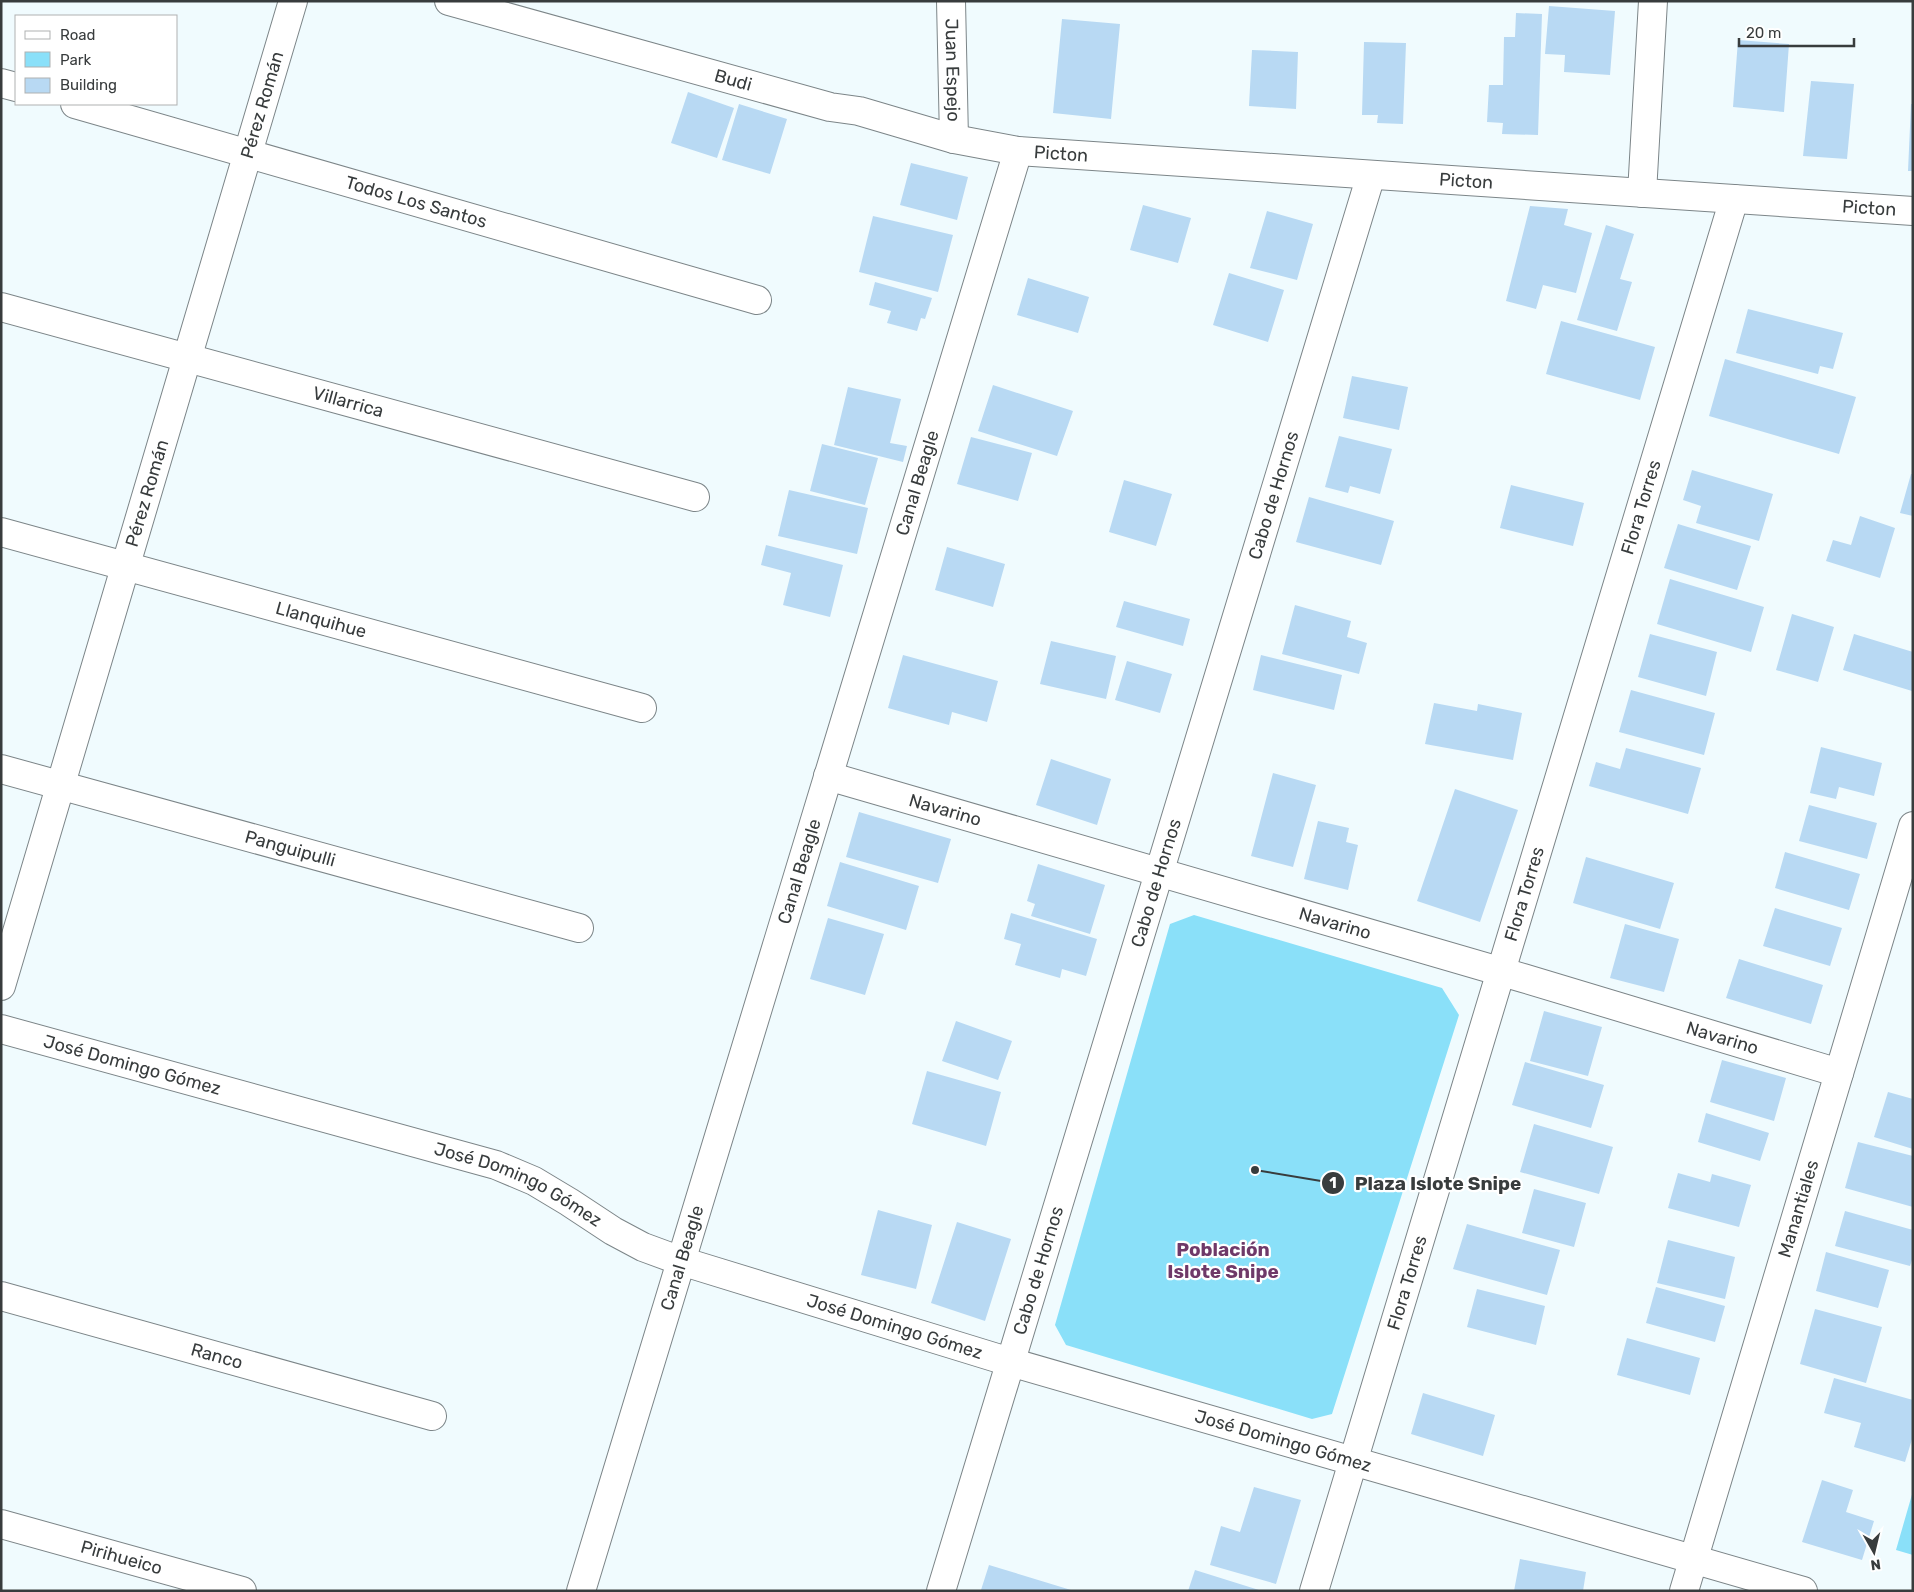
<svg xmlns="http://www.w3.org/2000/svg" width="1914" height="1592" font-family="Rubik,sans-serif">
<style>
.green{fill:#8ae0f9}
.building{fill:#b8d9f3}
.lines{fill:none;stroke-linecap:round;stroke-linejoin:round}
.street-casing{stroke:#7c8588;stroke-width:30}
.street{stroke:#fff;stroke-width:28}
.labels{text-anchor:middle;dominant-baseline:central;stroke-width:4.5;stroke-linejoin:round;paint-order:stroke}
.street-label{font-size:18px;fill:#383c3d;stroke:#fff}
.neighbourhood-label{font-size:19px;font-weight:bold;fill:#6f3969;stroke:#fff}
.leader{fill:none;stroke:#383c3d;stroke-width:2}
.callout-dot{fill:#383c3d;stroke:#fff;stroke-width:2}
.mark-label{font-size:15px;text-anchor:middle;font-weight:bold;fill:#fff}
.callout-label{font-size:19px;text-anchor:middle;font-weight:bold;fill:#383c3d;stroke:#fff;stroke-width:4.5;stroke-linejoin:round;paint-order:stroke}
</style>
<rect width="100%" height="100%" fill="#f0fbfe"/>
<path class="green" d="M1194,915L1442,988L1459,1015L1332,1414L1312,1419L1066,1345L1055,1325L1170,924Z
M1913,1491V1555L1896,1550Z"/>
<path class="building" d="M1549,6L1615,11L1610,75L1564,72L1565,55L1545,54Z
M1516,13L1542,14L1538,135L1502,134L1503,123L1487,122L1489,85H1503L1504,37H1515Z
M1062,19L1120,24L1111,119L1053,113Z
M1738,40L1789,44L1784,112L1733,107Z
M1364,42L1406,43L1403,124L1377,123L1378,115H1362Z
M1252,50L1298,52L1296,109L1249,106Z
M1811,81L1854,84L1847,159L1803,156Z
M688,92L734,108L717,158L671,143Z
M739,104L787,119L770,174L722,160Z
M1911,104H1913V171H1908Z
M911,163L968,177L957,220L900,205Z
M1143,205L1191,218L1178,263L1130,250Z
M1530,206L1568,209L1564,225L1592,233L1576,293L1543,285L1536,309L1506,301Z
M1267,211L1313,224L1297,280L1250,268Z
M873,216L953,235L938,292L859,272Z
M1606,225L1634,234L1620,279L1632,282L1617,331L1577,320Z
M1229,273L1284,290L1268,342L1213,325Z
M1028,278L1089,297L1078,333L1017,315Z
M875,282L932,298L925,319L921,318L917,331L887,323L891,311L869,305Z
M1748,309L1843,333L1833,369L1820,366L1818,374L1736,353Z
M1561,321L1655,347L1640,400L1546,374Z
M1725,359L1856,397L1839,454L1709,416Z
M1352,376L1408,387L1399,430L1343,418Z
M993,385L1073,411L1057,456L978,431Z
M848,387L901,399L890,443L907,446L903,462L834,445Z
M1339,436L1392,449L1380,494L1350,486L1348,493L1325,487Z
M971,437L1032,453L1018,501L957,484Z
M822,444L878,458L865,505L810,491Z
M1692,470L1773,494L1759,541L1696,523L1701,506L1683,500Z
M1911,474H1913V516L1900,513Z
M1124,480L1172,494L1156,546L1109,532Z
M1511,485L1584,503L1573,546L1500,528Z
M789,490L868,508L857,554L778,536Z
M1309,497L1394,521L1381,565L1296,542Z
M1860,516L1895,528L1880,578L1826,561L1833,540L1851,545Z
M1678,524L1751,546L1737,590L1664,568Z
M766,545L843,565L830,617L783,605L791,573L761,565Z
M947,547L1005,564L993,607L935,590Z
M1670,579L1764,607L1751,652L1657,624Z
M1124,601L1190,619L1183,646L1116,627Z
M1295,605L1351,621L1347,637L1367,643L1359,674L1282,654Z
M1792,614L1834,627L1818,682L1776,670Z
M1650,634L1717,652L1706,696L1638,677Z
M1854,634L1913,652L1912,691L1843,670Z
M1051,641L1116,656L1106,699L1040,684Z
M903,655L998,681L987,722L952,712L949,725L888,708Z
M1261,655L1342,675L1334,710L1253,690Z
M1127,661L1172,674L1160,713L1115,700Z
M1631,690L1715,713L1704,755L1619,732Z
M1434,703L1477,711L1478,704L1522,713L1513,760L1425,744Z
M1821,747L1882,763L1874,796L1839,787L1836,799L1810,793Z
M1626,748L1701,768L1688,814L1589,786L1596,762L1620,769Z
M1051,759L1111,779L1097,825L1036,805Z
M1273,773L1316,785L1293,867L1251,856Z
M1455,789L1518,810L1480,922L1417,901Z
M1809,805L1877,823L1867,859L1799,841Z
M859,812L951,839L938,883L846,857Z
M1318,821L1349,828L1346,842L1358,845L1348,890L1304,879Z
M1785,852L1860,874L1849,910L1775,888Z
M1586,857L1674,883L1660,929L1573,903Z
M840,862L919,886L906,930L827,906Z
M1038,864L1105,885L1090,934L1031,916L1035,904L1027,901Z
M1775,908L1842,928L1830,966L1763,946Z
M1011,913L1097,939L1086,976L1062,969L1060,978L1015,965L1021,944L1004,939Z
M828,918L884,934L865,995L810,979Z
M1625,924L1679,939L1664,992L1610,978Z
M1739,959L1823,985L1811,1024L1726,998Z
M1544,1011L1602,1027L1588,1076L1530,1061Z
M956,1021L1012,1041L998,1080L942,1061Z
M1722,1060L1786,1078L1774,1121L1710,1102Z
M1525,1062L1604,1085L1591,1128L1512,1105Z
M927,1071L1001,1092L986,1146L912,1124Z
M1888,1092L1913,1099V1149L1874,1137Z
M1706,1113L1769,1133L1760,1161L1698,1142Z
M1534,1124L1613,1147L1599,1194L1520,1172Z
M1858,1142L1913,1156V1207L1845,1188Z
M1678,1173L1710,1182L1712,1174L1751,1185L1739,1227L1668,1208Z
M1534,1189L1586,1203L1574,1247L1522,1233Z
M878,1210L932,1225L916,1289L861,1275Z
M1845,1211L1913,1230V1257L1910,1266L1835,1246Z
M957,1222L1011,1239L985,1321L931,1303Z
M1467,1224L1560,1250L1547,1295L1453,1269Z
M1668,1240L1735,1257L1725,1299L1657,1283Z
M1826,1252L1889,1270L1878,1308L1816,1291Z
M1656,1287L1725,1306L1715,1342L1646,1323Z
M1477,1289L1545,1306L1536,1345L1467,1327Z
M1815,1309L1882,1327L1866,1383L1800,1364Z
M1627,1338L1700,1358L1690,1395L1617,1375Z
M1834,1378L1913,1400V1436L1905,1462L1854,1447L1861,1423L1824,1413Z
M1423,1393L1495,1415L1483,1456L1411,1434Z
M1822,1480L1853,1490L1846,1512L1874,1521L1862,1560L1802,1542Z
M1254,1487L1301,1500L1276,1584L1210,1565L1221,1526L1240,1532Z
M1520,1559L1586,1572L1583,1591H1514Z
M989,1565L1071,1590V1591L981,1590Z
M1195,1570L1259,1590V1591H1188Z"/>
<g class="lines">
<defs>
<g id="street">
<path id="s1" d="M449,1L830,107L859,111L954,139L1018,151L1913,211"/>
<path id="s2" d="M951,1L954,139"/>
<path d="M1,83L16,87"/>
<path id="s3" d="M75,104L757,300"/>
<path d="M1642,193L1653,1"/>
<path id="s4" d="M1,307L695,497"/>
<path id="s5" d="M1,532L642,708"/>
<path id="s6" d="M1,769L579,928"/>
<path id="s7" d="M828,776L1523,978L1839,1073"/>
<path id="s8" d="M1,986L293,1"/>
<path id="s9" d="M1,1029L496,1165L534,1181L569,1202L613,1231L643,1247L681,1261L1010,1362L1803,1591"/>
<path id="s10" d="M1,1296L432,1416"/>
<path id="s11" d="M1,1524L242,1591"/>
<path id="s12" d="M581,1591L1018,151"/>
<path id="s13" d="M941,1591L1371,175"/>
<path id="s14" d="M1314,1591L1734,199"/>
<path id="s15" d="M1684,1591L1913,826"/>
</g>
</defs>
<use href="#street" class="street-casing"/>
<use href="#street" class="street"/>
</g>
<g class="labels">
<g class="street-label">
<text stroke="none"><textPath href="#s2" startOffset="69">Juan Espejo</textPath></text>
<text stroke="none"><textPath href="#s1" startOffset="295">Budi</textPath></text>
<text stroke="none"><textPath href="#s8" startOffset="919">Pérez Román</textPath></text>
<text stroke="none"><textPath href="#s1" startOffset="632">Picton</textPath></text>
<text stroke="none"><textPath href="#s1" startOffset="1038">Picton</textPath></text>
<text stroke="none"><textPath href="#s3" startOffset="355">Todos Los Santos</textPath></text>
<text stroke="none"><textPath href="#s1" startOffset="1442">Picton</textPath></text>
<text stroke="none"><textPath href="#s4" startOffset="360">Villarrica</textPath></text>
<text stroke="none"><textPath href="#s12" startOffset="1158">Canal Beagle</textPath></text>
<text stroke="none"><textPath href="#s8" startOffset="514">Pérez Román</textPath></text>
<text stroke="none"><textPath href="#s13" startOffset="1145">Cabo de Hornos</textPath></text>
<text stroke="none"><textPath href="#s14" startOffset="1132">Flora Torres</textPath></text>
<text stroke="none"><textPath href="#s5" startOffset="332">Llanquihue</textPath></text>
<text stroke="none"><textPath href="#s7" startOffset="122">Navarino</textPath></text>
<text stroke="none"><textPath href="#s6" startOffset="300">Panguipulli</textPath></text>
<text stroke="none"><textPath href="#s12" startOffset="752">Canal Beagle</textPath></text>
<text stroke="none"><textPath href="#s13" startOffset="740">Cabo de Hornos</textPath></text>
<text stroke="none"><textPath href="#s14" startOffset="728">Flora Torres</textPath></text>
<text stroke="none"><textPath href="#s7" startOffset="528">Navarino</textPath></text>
<text stroke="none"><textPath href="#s7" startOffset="932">Navarino</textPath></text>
<text stroke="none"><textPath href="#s9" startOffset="136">José Domingo Gómez</textPath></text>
<text stroke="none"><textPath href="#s9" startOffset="541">José Domingo Gómez</textPath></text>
<text stroke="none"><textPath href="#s15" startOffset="399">Manantiales</textPath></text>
<text stroke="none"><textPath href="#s12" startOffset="348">Canal Beagle</textPath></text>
<text stroke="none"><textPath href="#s13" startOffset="335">Cabo de Hornos</textPath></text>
<text stroke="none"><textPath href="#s14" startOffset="322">Flora Torres</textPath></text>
<text stroke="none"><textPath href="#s9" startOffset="946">José Domingo Gómez</textPath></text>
<text stroke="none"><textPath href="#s10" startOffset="224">Ranco</textPath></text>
<text stroke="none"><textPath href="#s9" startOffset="1351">José Domingo Gómez</textPath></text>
<text stroke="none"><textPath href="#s11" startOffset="125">Pirihueico</textPath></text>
</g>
<g class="neighbourhood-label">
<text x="1223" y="1249">Población<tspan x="1223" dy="22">Islote Snipe</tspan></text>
</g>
</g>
<path class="leader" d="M1255 1170L1333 1183"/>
<g class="callout-dot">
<circle cx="1255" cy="1170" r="5"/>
<circle cx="1333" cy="1183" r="12"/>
</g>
<g class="mark-label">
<text x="1333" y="1188">1</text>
</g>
<g class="callout-label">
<text x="1438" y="1190">Plaza Islote Snipe</text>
</g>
<rect width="1914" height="1592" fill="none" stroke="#383c3d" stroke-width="5"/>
<rect x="15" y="15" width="162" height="90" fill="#ffffff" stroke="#afb1b1"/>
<rect x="25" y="31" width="25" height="8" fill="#ffffff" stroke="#afb1b1"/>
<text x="60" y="40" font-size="15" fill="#383c3d">Road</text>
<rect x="25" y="52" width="25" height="15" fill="#8ae0f9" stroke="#afb1b1"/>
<text x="60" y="65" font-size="15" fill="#383c3d">Park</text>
<rect x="25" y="78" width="25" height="15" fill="#b8d9f3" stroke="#afb1b1"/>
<text x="60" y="90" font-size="15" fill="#383c3d">Building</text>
<g transform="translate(1874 1552) rotate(172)" stroke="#ffffff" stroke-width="4" paint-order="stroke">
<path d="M0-4L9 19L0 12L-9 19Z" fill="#383c3d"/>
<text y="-8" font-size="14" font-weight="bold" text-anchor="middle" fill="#383c3d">N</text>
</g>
<path d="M1739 38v8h115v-8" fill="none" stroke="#383c3d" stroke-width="2.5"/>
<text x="1746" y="38" font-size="15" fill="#383c3d" stroke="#ffffff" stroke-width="4" paint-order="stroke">20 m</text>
</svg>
